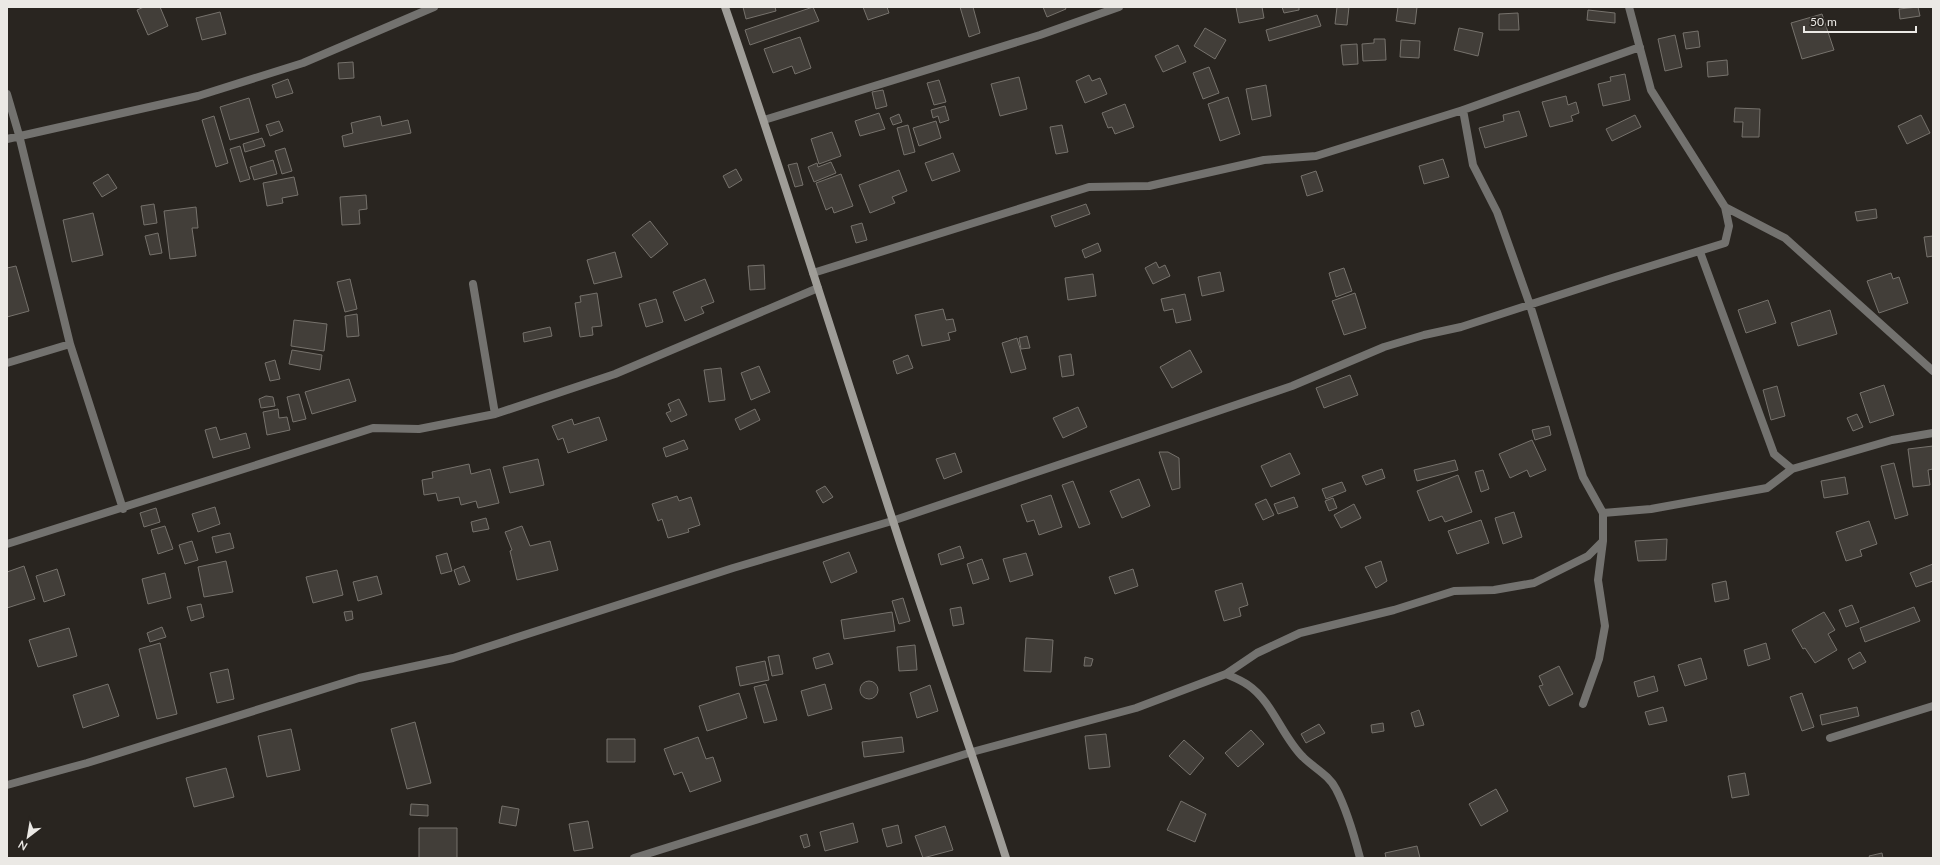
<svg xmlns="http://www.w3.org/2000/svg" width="1940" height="865" font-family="Lato,sans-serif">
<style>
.building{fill:#423e39;stroke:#76726c}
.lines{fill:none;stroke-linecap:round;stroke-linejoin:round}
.minor{stroke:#73726f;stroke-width:8}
.secondary{stroke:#9f9d98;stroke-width:8}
</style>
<rect width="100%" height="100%" fill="#292520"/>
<path class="building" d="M144,7H160L168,26L148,35L137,10Z
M743,7H775L776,11L746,19Z
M813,7L819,21L750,45L745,30Z
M863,7H887L889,13L868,20Z
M960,7H973L980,33L969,37Z
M1043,7H1065L1066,9L1047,17Z
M1236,7H1262L1264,18L1239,23Z
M1282,7H1299V10L1284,13Z
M1337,7H1349L1347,25L1335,24Z
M1398,7H1417L1415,24L1396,21Z
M1918,7L1920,16L1900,19L1899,9Z
M1588,10L1615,13V23L1587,20Z
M220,12L226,34L202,40L196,18Z
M1518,13L1519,30H1499V14Z
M1822,14L1834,50L1802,59L1791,23Z
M1317,15L1321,26L1269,41L1266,30Z
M1205,28L1226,40L1215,59L1194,46Z
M1459,28L1483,33L1478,56L1454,50Z
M1698,31L1700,47L1686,49L1683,33Z
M1675,35L1682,67L1665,71L1658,39Z
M800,37L811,68L795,74L792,66L773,73L764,49Z
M1374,39H1385L1386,60L1363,61L1362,44L1374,43Z
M1401,40L1420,41L1419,58L1400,57Z
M1357,44L1358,64L1343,65L1341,45Z
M1178,45L1186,62L1163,72L1155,56Z
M1727,60L1728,75L1708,77L1707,62Z
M353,62L354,78L339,79L338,63Z
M1209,67L1219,93L1203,99L1193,73Z
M1625,74L1630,100L1603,106L1598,84L1611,81L1610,77Z
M1089,75L1092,81L1100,78L1107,94L1085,103L1076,81Z
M1019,77L1027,109L1000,116L991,84Z
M288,79L293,93L276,98L272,85Z
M939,80L946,102L934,105L927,83Z
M1266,85L1271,116L1252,120L1246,89Z
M883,90L887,106L876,109L872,92Z
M1566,96L1568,105L1576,102L1579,113L1571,116L1573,121L1550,127L1542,102Z
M1228,97L1240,134L1220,141L1208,104Z
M249,98L259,132L230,140L220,107Z
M1125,104L1134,127L1115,134L1112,127L1108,128L1102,113Z
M945,106L949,120L940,123L938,116L933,118L931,110Z
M1735,108L1760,109L1759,137H1742L1743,122H1734Z
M1519,111L1527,136L1485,148L1479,128L1504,121L1503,115Z
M879,113L885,129L860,136L855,121Z
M899,114L902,122L893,125L890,118Z
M1635,115L1641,127L1612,141L1606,129Z
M1921,115L1930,133L1907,144L1898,126Z
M214,116L228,163L216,167L202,120Z
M380,116L382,126L408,120L411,133L344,147L342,136L353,133L351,123Z
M279,121L283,131L270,136L266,125Z
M936,121L941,138L919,146L913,128Z
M908,125L915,152L904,155L897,128Z
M1062,125L1068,152L1056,154L1050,127Z
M832,132L841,156L819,164L811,139Z
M262,138L265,146L245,152L243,144Z
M240,146L250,179L240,182L230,149Z
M285,148L292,171L282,174L275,151Z
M953,153L960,171L932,181L925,163Z
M1443,159L1449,177L1424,184L1419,166Z
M273,160L277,174L254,180L250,167Z
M831,162L836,173L814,182L808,167L817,163L818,167Z
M797,163L803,185L795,187L788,165Z
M736,169L742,180L729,188L723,176Z
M899,170L907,191L892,197L895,203L870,213L859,185Z
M1316,171L1323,191L1307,196L1301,176Z
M108,174L117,188L102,197L93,183Z
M841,174L853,206L834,213L832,207L826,210L816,183Z
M294,177L298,195L282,198L283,203L267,206L263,183Z
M366,195L367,209L359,210L360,224L342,225L340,197Z
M154,204L157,223L144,225L141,206Z
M1086,204L1090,214L1055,227L1051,216Z
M196,207L198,228H192L196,256L170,259L164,211Z
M1876,209L1877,218L1857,221L1855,212Z
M93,213L103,255L72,262L63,220Z
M650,221L668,244L651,258L632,235Z
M862,223L867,240L856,243L851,226Z
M158,233L162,253L150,255L145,236Z
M1933,236V256L1927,257L1924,237Z
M1098,243L1101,251L1085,258L1082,250Z
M615,252L622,277L594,284L587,260Z
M1156,262L1159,268L1165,265L1170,276L1153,284L1145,268Z
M764,265L765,289L750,290L748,266Z
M16,266L29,311L7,317V268Z
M1344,268L1352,291L1336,297L1329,273Z
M1220,272L1224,291L1202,296L1198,277Z
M1891,273L1893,279L1899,277L1908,303L1879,313L1867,281Z
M1093,274L1096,296L1068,300L1065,278Z
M350,279L357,309L345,312L337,282Z
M705,279L714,302L701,307L704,313L685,321L673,292Z
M597,293L602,326L592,327L593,335L580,337L575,303L581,302L580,296Z
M1355,293L1366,328L1344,335L1332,301Z
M1185,294L1191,320L1176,323L1173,309L1164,311L1161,299Z
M656,299L663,322L646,327L639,304Z
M1768,300L1776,323L1746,333L1738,310Z
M943,309L946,320L953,319L956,331L948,333L950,340L922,346L915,315Z
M1830,310L1837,334L1798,346L1791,323Z
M357,314L359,336L347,337L345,316Z
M294,320L327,324L324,351L291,346Z
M550,327L552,336L524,342L523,333Z
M1027,336L1030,348L1021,349L1019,338Z
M1017,338L1026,369L1011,373L1002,343Z
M292,350L322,355L320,370L289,364Z
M1190,350L1202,372L1172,388L1160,367Z
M1071,354L1074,375L1062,377L1059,356Z
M908,355L913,368L897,374L893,361Z
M275,360L280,379L270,381L265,363Z
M759,366L770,392L751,400L741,373Z
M721,368L725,400L709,402L704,370Z
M1350,375L1358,395L1324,408L1316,388Z
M349,379L356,401L312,414L305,392Z
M1884,385L1894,415L1870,423L1860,393Z
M1777,386L1785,416L1771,420L1763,390Z
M299,394L306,419L293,422L287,397Z
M266,396L273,397L275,406L261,408L259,399Z
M679,399L687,415L671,422L666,413L671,411L668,404Z
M1078,407L1087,427L1063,438L1053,418Z
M278,409L279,418L287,417L290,430L267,435L263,412Z
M755,409L760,420L740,430L735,419Z
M1857,414L1863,427L1853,431L1847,418Z
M599,417L607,440L568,453L563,438L558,440L552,426L572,419L574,425Z
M1549,426L1551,435L1535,440L1532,430Z
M216,427L220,440L246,433L250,448L213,458L205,430Z
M684,440L688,449L666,457L663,448Z
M1532,440L1546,470L1530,477L1527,470L1510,478L1499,454Z
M1933,446V469L1928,470L1930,485L1913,487L1908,449Z
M1159,452H1168L1179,458L1180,488L1172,490Z
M955,453L962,472L944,479L936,459Z
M1290,453L1300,474L1271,487L1261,466Z
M538,459L544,485L510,493L503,467Z
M1455,460L1458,470L1417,481L1414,470Z
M1894,463L1908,515L1895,519L1881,466Z
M469,464L471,474L490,469L499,503L478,508L476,501L461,505L459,497L438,501L436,493L424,495L422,480L433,478L432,472Z
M1382,469L1385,478L1366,485L1362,476Z
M1483,470L1489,489L1481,492L1475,472Z
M1458,475L1472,512L1445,522L1442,516L1429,521L1417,491Z
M1845,477L1848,494L1824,498L1821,481Z
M1139,479L1150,506L1122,518L1110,491Z
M1073,481L1090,524L1079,528L1062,485Z
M1342,482L1346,491L1326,499L1322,489Z
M825,486L833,497L823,503L816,491Z
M1051,495L1062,527L1039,535L1034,520L1027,522L1021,505Z
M677,496L679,501L691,497L700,525L688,529L689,532L668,538L662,519L658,521L652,504Z
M1294,497L1298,507L1278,514L1274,504Z
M1333,498L1337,508L1329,511L1325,501Z
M1266,499L1274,515L1263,520L1255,504Z
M1354,504L1361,518L1341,528L1334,515Z
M215,507L220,524L198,532L192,514Z
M156,508L160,522L144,527L140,513Z
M1514,512L1522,537L1503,544L1495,518Z
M486,518L489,529L473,532L471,522Z
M1481,520L1489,543L1457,554L1448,531Z
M1869,521L1877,544L1860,550L1862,556L1846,561L1836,532Z
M165,526L173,549L158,554L151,530Z
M522,526L530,546L550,541L558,570L517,580L510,551L512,550L505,532Z
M230,533L234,548L216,553L212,537Z
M1667,539L1666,560L1638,561L1635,541Z
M192,541L198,560L185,564L179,545Z
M960,546L964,558L941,565L938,554Z
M849,552L857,572L831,583L823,562Z
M447,553L452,571L441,574L436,556Z
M1026,553L1033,575L1010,582L1003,559Z
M982,559L989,579L973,584L967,564Z
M226,561L233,592L204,597L198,567Z
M1381,561L1387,581L1376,588L1365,567Z
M1933,564V581L1916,587L1910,573Z
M24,566L35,599L7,608V572Z
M464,566L470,581L459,585L454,570Z
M57,569L65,595L44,602L36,576Z
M1133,569L1138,586L1115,594L1109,577Z
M337,570L343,595L313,603L306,577Z
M165,573L171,598L148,604L142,579Z
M377,576L382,594L358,601L353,582Z
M1726,581L1729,599L1715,602L1712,584Z
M1242,583L1248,605L1239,608L1241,616L1224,621L1215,591Z
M903,598L910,621L899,624L892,601Z
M201,604L204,617L191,621L187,607Z
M1852,605L1859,622L1846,627L1839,610Z
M961,607L964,624L953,626L950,609Z
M1914,607L1920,621L1865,642L1860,628Z
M352,611L353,619L346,621L344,612Z
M892,612L895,631L844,639L841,620Z
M1824,612L1835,630L1828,634L1837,650L1815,663L1805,648L1803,649L1792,630Z
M162,627L166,637L150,642L147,633Z
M69,628L77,656L38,667L29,640Z
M1026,638L1053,640L1051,672L1024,671Z
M160,643L177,714L157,719L139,649Z
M1766,643L1770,659L1748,666L1744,650Z
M915,645L917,670L899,671L897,647Z
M1860,652L1866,662L1853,669L1848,659Z
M829,653L833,664L816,669L813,658Z
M779,655L783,674L772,676L768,657Z
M1085,657L1093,659L1091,666H1084Z
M1701,658L1707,679L1685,686L1678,665Z
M765,661L769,680L740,686L736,667Z
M1559,666L1573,694L1549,706L1539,686L1543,685L1539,676Z
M228,669L234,699L217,703L210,673Z
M1654,676L1658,691L1638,697L1634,682Z
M860 690a9 9 0 1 1 18 0a9 9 0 1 1-18 0Z
M108,684L119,716L83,728L73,695Z
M766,684L777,720L764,723L754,687Z
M825,684L832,709L808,716L801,691Z
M930,685L938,711L917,718L910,693Z
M739,693L747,718L707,731L699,706Z
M1802,693L1814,727L1802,731L1790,697Z
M1663,707L1667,721L1649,725L1645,712Z
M1857,707L1859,716L1822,725L1820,715Z
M1419,710L1424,725L1415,727L1411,713Z
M415,722L431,783L407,789L391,729Z
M1383,723L1384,731L1372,733L1371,725Z
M1319,724L1325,733L1306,743L1301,734Z
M291,729L300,770L267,777L258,736Z
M1251,730L1264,744L1238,767L1225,753Z
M1106,734L1110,767L1089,769L1085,736Z
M698,737L706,759L713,757L721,781L690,792L682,772L674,775L664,749Z
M902,737L904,752L864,757L862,742Z
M607,739H635V762H607Z
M1184,740L1204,758L1190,775L1169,756Z
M226,768L234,797L194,807L186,778Z
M1745,773L1749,795L1732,798L1728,776Z
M1496,789L1508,811L1481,826L1469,804Z
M1181,801L1206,814L1195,842L1167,830Z
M411,804L428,805V816L410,815Z
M502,806L519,809L516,826L499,823Z
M588,821L593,848L574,851L569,824Z
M853,823L858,842L825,851L820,832Z
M898,825L902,843L887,847L882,829Z
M945,826L953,850L923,858L915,836Z
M419,828H457V858H419Z
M807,834L810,846L804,848L800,836Z
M1417,846L1420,858H1386L1385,853Z
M1882,853L1883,858H1870L1869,856Z"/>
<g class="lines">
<path class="minor" d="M7,94L19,135L70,344L123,509
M764,120L1040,35L1119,7
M7,139L198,96L303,63L434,7
M1725,207L1785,238L1933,371
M1700,252L1774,454L1792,469L1892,440L1933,433
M813,273L1089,187L1149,186L1264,160L1316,156L1463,110L1640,47
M473,284L495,414
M7,363L70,344
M1603,513L1651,509L1767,488L1792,469
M7,544L373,428L419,429L495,414L615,374L818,288
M1226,674C1233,677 1241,680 1248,685C1272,701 1283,738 1303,757C1314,768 1329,775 1336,789C1347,810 1354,835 1360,858
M1583,704L1599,659L1605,626L1598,580L1603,541
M1830,738L1933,706
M7,785L87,763L359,678L453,658L733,568L892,521L1292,386L1384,347L1424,335L1461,327L1612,278L1725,243L1729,226L1725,207L1651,90L1629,7
M634,858L972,752L1136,708L1226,674L1257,653L1300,633L1394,610L1454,591L1494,590L1534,583L1588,556L1603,541V513L1583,477L1530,305L1497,212L1473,165L1463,110"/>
<path class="secondary" d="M725,7C784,177 837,350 893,521C929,634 970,745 1006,858"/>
</g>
<rect width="1940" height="865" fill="none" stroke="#ebe9e5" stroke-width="16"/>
<g transform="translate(28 837) rotate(211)" stroke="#292520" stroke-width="3" paint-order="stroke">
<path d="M0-3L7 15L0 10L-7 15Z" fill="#ebe9e5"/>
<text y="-6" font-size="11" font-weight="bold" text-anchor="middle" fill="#ebe9e5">N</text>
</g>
<path d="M1804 26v6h112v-6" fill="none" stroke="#ebe9e5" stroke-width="2"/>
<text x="1810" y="26" font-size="12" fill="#ebe9e5" stroke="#292520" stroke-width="3" paint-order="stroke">50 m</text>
</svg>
